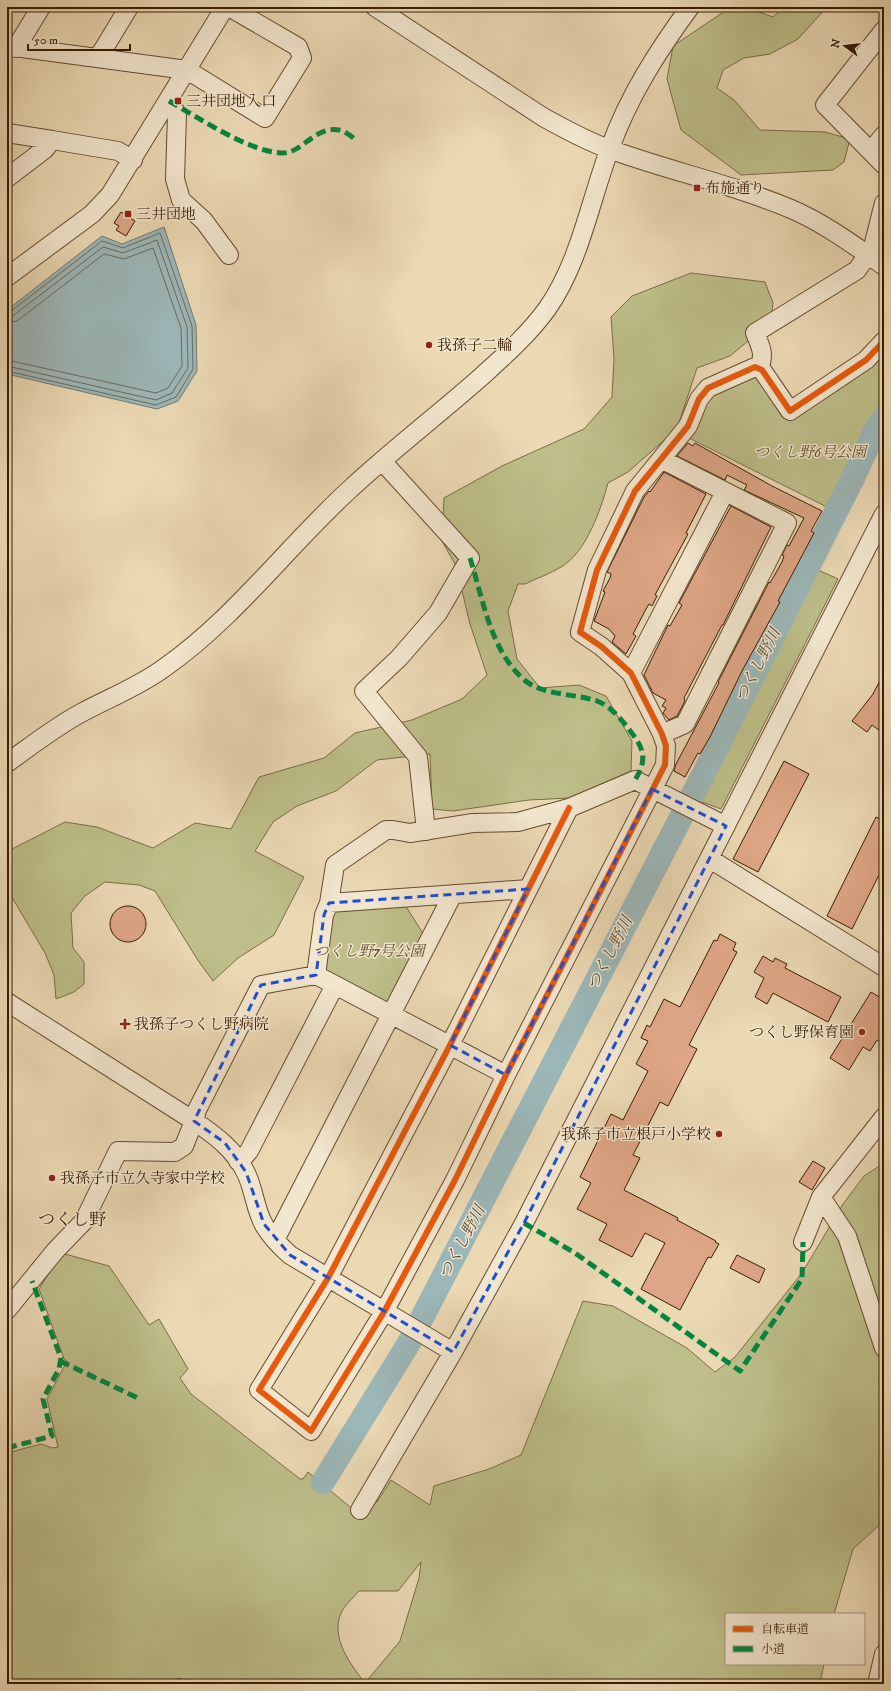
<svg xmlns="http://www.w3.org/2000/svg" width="891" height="1691" font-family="'IM FELL DW Pica','Noto Serif JP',serif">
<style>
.green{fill:#bdbe89;stroke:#7a6d45;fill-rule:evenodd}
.water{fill:#9cb7b8;stroke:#74796f}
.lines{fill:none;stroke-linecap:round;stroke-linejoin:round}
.shore{stroke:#6a6a5c;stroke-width:1}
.river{stroke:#9cb7b8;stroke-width:24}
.building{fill:#dea686;stroke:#381c01}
.minor-casing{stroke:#654b2e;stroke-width:20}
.minor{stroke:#f2e6ce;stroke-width:18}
.quiet{stroke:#00873e;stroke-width:5;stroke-dasharray:10 5;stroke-linecap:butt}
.cycleway-casing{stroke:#f2e6ce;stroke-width:8}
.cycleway{stroke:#e8590c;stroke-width:6}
.marked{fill:none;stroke:#1d4ed8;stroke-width:3;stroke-dasharray:8 5;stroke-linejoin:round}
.poi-dot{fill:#8f2418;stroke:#f2e6ce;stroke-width:1.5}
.labels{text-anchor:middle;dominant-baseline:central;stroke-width:3;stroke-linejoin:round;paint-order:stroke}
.poi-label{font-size:15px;fill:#381c01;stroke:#f2e6ce;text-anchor:start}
.park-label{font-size:15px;font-style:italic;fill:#604d2a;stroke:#f2e6ce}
.water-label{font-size:16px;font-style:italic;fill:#564a38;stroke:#f2e6ce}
.quarter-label{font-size:17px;fill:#381c01;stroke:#f2e6ce}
</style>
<rect width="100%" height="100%" fill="#ebd9b4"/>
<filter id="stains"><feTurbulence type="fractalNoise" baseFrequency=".005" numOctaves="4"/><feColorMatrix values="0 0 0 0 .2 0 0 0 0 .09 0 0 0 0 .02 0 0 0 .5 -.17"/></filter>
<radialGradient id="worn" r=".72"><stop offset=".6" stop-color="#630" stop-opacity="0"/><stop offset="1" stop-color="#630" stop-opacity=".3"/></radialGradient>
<path class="green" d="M731,7H745L773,17L783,7H827L798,39L770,54L744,58L723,70L717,88L734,100L760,130L825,132L850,139L844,162L833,170L741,175L681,130L667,79L673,46Z
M691,273L765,282L773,303L771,322L730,356L697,368L677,429L628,472L608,483C601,509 586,553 561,567C550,574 537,578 525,584H518L508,611L517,659L540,688L579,685L606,696L632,741L631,771L570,798L529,800L453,811L432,809L430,754L377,760L336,791L297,806L273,822L255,851L304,877L274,935L238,958L213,981L197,959L155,891L139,885L105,882L85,896L71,913L73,948L84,962V984L74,992L56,999L54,975L45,953L7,889V864L10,850L65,822L97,827L153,848L195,823L231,829L259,777L324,758L355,733L412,720L462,699L487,675L470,624L456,566L442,541L444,498L502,466L584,429L612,397L614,359L611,317L632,296Z
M884,351V407L858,449L829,508L687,437L706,398L754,374L759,376L787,420L825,396Z
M816,569L838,579L721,809L697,800Z
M405,905L424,935L390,1004L324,970L330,915L335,911Z
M884,1163V1521L853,1549L834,1614H726V1664H824L820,1684H197L178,1678L170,1684H7V1453L41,1444L53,1448L58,1447L47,1399L67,1361L64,1359L39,1289L61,1253L109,1266L149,1325L159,1319L188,1369L180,1378L191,1394L300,1479H303L308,1472L362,1517L374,1498L377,1502L391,1480L430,1505L434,1486L489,1469L521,1455L583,1301L613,1306L687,1348L715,1372L735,1357L802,1273L843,1204L864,1176ZM421,1562L419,1578L400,1641L365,1683C351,1665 330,1638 341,1613C344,1606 353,1598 359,1591H398Z"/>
<path class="water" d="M164,227L196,325L197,371L178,401L157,409L7,374V310L102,236L122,244Z"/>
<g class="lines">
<path class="shore" d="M7,312L11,311L102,241L123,248L160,233L192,326L193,369L176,397L156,405L7,371
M7,317L14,315L103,247L123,253L157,240L187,327L188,368L172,393L156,400L7,366
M7,323L17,321L104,254L124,259L153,248L181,328L182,366L168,388L156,393L7,360"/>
<path class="river" d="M323,1482L409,1343L705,771L854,476L874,433L884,417"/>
</g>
<path class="building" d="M121,212L135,221L126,236L116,230L119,226L114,223Z
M688,443L693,446L695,443L772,486L822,511L811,531L814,533L778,601L780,602L743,669L710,737L700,754L698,753L685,777L674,771L676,764L719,683L718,682L769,582L770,583L782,562L784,556L782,555L787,545L789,546L804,518L744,490L747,485L727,475L725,480L677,456Z
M664,472L706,494L686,533L688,534L655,595L657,596L652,606L649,604L646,609L633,634L636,636L626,654L612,642L615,636L609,629L594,621L605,592L603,591L610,578L611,574L607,572L644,497L649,491L650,492Z
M731,506L771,527L723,625H722L684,698L685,701L677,716L669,720L663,713L666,708L662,706L666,700L653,693L644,675L668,625L670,626L682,605L679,603Z
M884,673V734L872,725L867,732L852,721L873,694Z
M784,761L809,774L758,872L733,859Z
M876,817L884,821V865L852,929L827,916Z
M110 924a18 18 0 1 1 36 0a18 18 0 1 1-36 0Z
M720,934L736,943L733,950L737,952L689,1045L697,1049L668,1106L660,1102L633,1155L640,1158L624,1190L678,1218L677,1220L716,1241L715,1242L719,1244L711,1258L708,1257L680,1310L641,1289L665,1243L645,1233L632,1257L599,1240L607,1224L577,1209L591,1183L580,1177L611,1114L623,1120L648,1071L636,1064L648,1041L641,1038L647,1025L650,1027L664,999L680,1007L714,940L717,941Z
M763,956L773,962L775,958L787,964L785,968L841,997L828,1022L773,993L767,1004L755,997L764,978L754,972Z
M871,992L884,1000V1044L877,1040L870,1051L863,1047L849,1070L830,1058Z
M813,1161L825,1168L812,1190L799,1182Z
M737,1255L765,1269L759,1283L730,1268Z"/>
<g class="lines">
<defs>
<path id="minor" d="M375,7L543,117C565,129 586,141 609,149C669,171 732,184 791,209C824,223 855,246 884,266
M884,30L825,105L884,165
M7,46L187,70L265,118L302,58L298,47L229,7
M16,48L41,7
M98,58L129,7
M169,101L177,114L175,179L181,200L204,221L229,255
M7,133L52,140
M871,151L884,135
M7,178L45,149L52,140L118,151L133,160
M7,277L92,214L110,195L225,7
M759,369C765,354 761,347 755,333L857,270L873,247L884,203
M661,459L787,523L685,724L662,734
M382,461L470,558L438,613L399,658L364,691L418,757L426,831
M631,673L725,492
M7,763C31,746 55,727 81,713C109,698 138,687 164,668C234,619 287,547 349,490C392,450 438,415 481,377C504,356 528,335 547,309C580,262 590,201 610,148C629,96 657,52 690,7
M569,808L450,1045L328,1278L259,1390L311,1431L384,1312L455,1180L506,1075L665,765L666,746L662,734L631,673L602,647L580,632L597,570L635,491L688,426L699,399L708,388L755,367L762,370L790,411L866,360L884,341
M710,859L884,967
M329,903L528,889
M316,975L324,915L329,903L335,865L386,830H393L410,833L473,823L518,822L569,808L635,780L726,826
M7,1002L194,1121L197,1110L261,985L316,975L506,1075
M884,1117L821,1197L847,1236L884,1348
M238,1161L243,1158L249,1151L335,985
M275,1240L453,894
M803,1242L821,1197
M7,1310L55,1251L84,1221L118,1151L175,1152L184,1146L194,1121C215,1135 235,1150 246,1173C254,1189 255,1209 264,1225C271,1237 281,1247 290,1255L453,1352
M360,1510L453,1352L524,1223L884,514
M877,1684L884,1654"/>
</defs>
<use href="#minor" class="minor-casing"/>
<use href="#minor" class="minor"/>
<path class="quiet" d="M169,101C199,118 248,151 281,153C303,154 313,126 339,130C344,130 352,137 357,141
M470,558C483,599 490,648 522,678C541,696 574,693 597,701C613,707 624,723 634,736C646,752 645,764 635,780
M524,1223L575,1253L740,1371L802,1279L803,1242
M60,1361L140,1399
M7,1448L52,1436L43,1399L59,1369L61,1358L32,1281"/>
<defs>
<path id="cycleway" d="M569,808L450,1045L328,1278L259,1390L311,1431L384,1312L455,1180L506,1075L665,765L666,746L662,734L631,673L602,647L580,632L597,570L635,491L688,426L699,399L708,388L755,367L762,370L790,411L866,360L884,341"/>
</defs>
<use href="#cycleway" class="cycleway-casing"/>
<use href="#cycleway" class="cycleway"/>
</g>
<path class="marked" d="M652,789L726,826L524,1223L453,1352L290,1255L264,1224L246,1172L225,1143L194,1121L261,985L316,975L324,915L329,903L528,889L450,1045L506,1075Z"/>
<g class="poi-dot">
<rect x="174" y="97" width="8" height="8" rx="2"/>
<rect x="693" y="184" width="8" height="8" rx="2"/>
<rect x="124" y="210" width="8" height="8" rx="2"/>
<circle cx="429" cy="345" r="4"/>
<path d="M123 1018h4v4h4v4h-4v4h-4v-4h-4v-4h4z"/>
<circle cx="862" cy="1032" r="4"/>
<circle cx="719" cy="1134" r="4"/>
<circle cx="52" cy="1178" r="4"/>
</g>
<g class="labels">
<g class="poi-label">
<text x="186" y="101">三井団地入口</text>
<text x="705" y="188">布施通り</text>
<text x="136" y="214">三井団地</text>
<text x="437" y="345">我孫子二輪</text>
<text x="134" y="1024">我孫子つくし野病院</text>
<text x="854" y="1032" text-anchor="end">つくし野保育園</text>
<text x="711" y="1134" text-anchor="end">我孫子市立根戸小学校</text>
<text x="60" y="1178">我孫子市立久寺家中学校</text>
</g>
<g class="park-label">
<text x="810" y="452">つくし野6号公園</text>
<text x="369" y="951">つくし野7号公園</text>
</g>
<g class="water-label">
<text transform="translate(758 665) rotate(-63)">つくし野川</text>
<text transform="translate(610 953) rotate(-63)">つくし野川</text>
<text transform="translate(462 1242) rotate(-62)">つくし野川</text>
</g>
<g class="quarter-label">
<text x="72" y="1220">つくし野</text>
</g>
</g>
<rect width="891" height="1691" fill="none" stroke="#ebd9b4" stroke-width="24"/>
<rect x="8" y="8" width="875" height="1675" fill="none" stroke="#381c01" stroke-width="2"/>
<rect x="12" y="12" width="867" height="1667" fill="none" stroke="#381c01"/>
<rect x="725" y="1613" width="140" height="52" fill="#f2e6ce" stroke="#a8957c"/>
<rect x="733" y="1626" width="20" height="6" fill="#e8590c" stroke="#a8957c"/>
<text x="761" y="1633" font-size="12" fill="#381c01">自転車道</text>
<rect x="733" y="1646" width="20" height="6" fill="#00873e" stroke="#a8957c"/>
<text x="761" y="1653" font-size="12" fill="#381c01">小道</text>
<g transform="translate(845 46) rotate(285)" stroke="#f2e6ce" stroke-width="3" paint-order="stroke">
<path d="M0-3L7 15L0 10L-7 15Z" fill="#381c01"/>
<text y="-6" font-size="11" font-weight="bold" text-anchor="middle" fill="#381c01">N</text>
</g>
<path d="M28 44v6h102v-6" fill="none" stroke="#381c01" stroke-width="2"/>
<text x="34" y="44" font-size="12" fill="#381c01" stroke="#f2e6ce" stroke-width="3" paint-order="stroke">50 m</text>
<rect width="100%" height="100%" filter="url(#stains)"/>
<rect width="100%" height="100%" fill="url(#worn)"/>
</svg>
